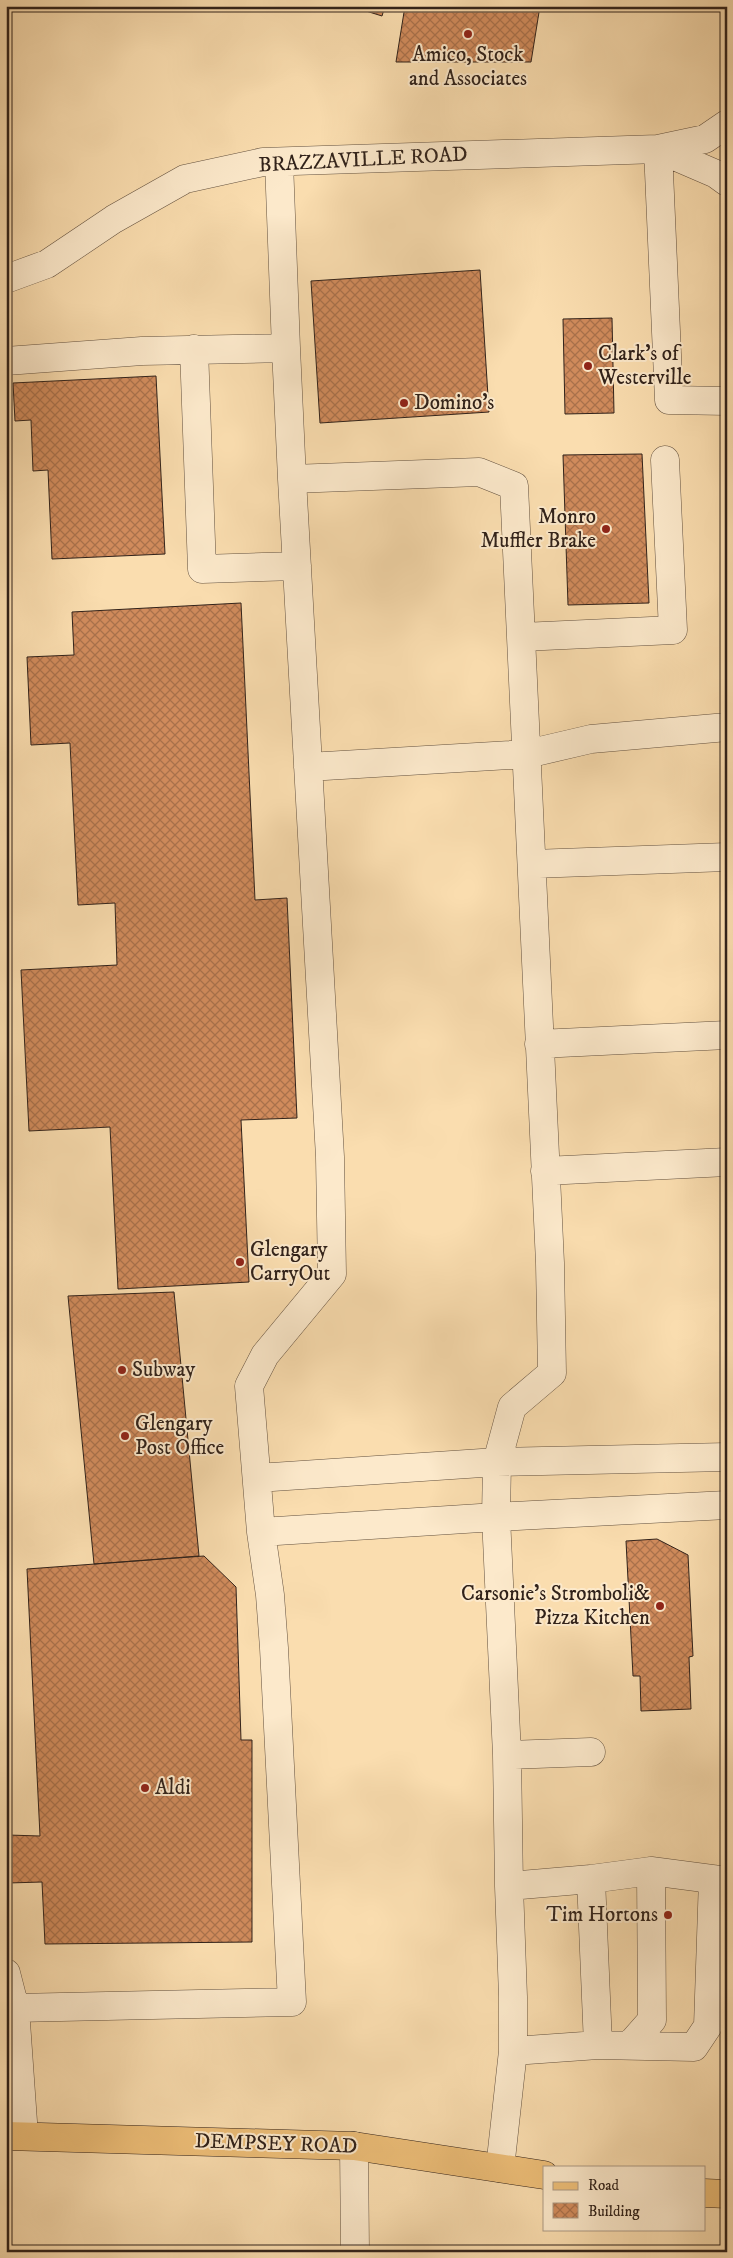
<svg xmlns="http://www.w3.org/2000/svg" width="733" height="2258" font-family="'IM FELL DW Pica',serif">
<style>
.building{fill:url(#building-cross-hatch);stroke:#31221a}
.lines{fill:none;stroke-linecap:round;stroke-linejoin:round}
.minor-casing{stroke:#63513f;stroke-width:29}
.major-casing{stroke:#31221a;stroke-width:29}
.minor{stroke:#fce9cb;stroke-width:28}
.major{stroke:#edbe78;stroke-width:28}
.poi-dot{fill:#8f2418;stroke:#fce9cb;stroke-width:2}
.labels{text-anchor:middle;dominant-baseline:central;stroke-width:4;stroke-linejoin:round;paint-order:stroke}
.poi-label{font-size:21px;fill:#31221a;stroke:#fce9cb;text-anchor:start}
.street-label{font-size:21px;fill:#31221a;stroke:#fce9cb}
</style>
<defs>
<pattern id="building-cross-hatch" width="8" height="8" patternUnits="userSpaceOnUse" patternTransform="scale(1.25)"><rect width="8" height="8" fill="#d08b5c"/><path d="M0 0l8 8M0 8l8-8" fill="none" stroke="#a9714b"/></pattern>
</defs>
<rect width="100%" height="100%" fill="#faddaf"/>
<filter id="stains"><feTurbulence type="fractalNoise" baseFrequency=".004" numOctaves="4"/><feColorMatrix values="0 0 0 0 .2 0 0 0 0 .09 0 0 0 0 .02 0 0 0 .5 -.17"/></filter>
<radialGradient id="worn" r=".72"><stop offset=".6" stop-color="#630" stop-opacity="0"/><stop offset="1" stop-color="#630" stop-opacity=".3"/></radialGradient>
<path class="building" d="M350,6H385L382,16Z
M405,6H540L531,62H396Z
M480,270L489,412L320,423L311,281Z
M612,318L614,413L565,414L563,319Z
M156,376L165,554L52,559L48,470L33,471L31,420L15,421L13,383Z
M642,454L649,603L568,605L563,455Z
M241,603L255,900L287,898L297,1118L241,1120L249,1282L118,1289L110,1127L29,1131L21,970L117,965L115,903L78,905L70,743L31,745L27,657L74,655L72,612Z
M174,1292L199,1556L94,1564L68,1296Z
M657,1539L688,1555L693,1656L689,1657L691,1709L641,1711L640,1676H633L626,1541Z
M204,1556L236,1587L241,1740H252V1942L45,1944L42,1882L8,1883V1835L40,1836L27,1569Z"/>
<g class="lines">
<defs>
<path id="minor" d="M658,149L669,400L727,401
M658,149L716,174L727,182
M279,162L286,348
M6,279L47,264L114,219L185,179L263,162L658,149L705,139L727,124
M194,349L202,569L297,566
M6,361L142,351L286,348L292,479L479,472L514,486L550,1263L552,1373L512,1407L497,1462L496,1517L261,1532L249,1386L265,1355L332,1274L330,1157L292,479
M522,637L673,630L665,460
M308,767L527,754L591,739L727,727
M532,864L727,857
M539,1044L727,1035
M545,1171L727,1162
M257,1478L497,1462L727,1457
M507,1755L591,1752
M509,1886L591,1879
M6,1973L15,2008L292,2002L274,1648L270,1595L261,1532
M15,2008L24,2136
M598,2045L694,2047L708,2026L713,1879
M630,2045L652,2020L651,1871
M513,2051L598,2045L591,1879L651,1871L727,1881
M354,2146L355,2252
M500,2168L513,2051V1997L509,1886L507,1755L496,1517L727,1505"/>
<path id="major" d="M6,2136L354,2146L544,2175
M704,2193L727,2194"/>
</defs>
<use href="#minor" class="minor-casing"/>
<use href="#major" class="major-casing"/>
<use href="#minor" class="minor"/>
<use href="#major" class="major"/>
</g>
<g class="poi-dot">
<circle cx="468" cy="34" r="5"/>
<circle cx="588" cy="366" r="5"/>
<circle cx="404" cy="403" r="5"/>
<circle cx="606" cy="529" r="5"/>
<circle cx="240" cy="1262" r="5"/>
<circle cx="122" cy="1370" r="5"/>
<circle cx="125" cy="1436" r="5"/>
<circle cx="660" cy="1606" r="5"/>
<circle cx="145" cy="1788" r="5"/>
<circle cx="668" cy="1915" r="5"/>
</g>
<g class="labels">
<g class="poi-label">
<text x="468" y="55" text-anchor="middle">Amico, Stock<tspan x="468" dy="24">and Associates</tspan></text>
<text x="598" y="354">Clark's of<tspan x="598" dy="24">Westerville</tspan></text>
<text x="414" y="403">Domino's</text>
<text x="596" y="517" text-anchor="end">Monro<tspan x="596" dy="24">Muffler Brake</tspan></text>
<text x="250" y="1250">Glengary<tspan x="250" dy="24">CarryOut</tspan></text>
<text x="132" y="1370">Subway</text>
<text x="135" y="1424">Glengary<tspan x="135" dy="24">Post Office</tspan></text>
<text x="650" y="1594" text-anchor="end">Carsonie's Stromboli&amp;<tspan x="650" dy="24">Pizza Kitchen</tspan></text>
<text x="155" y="1788">Aldi</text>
<text x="658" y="1915" text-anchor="end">Tim Hortons</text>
</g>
<g class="street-label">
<text transform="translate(363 160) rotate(-3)">BRAZZAVILLE ROAD</text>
<text transform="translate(276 2144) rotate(2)">DEMPSEY ROAD</text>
</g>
</g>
<rect width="733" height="2258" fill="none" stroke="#faddaf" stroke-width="25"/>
<rect x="8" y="8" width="718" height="2243" fill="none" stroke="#31221a" stroke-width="2.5"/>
<rect x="12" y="12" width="708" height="2233" fill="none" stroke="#31221a"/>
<rect x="543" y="2166" width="162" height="65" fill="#fce9cb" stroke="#ab9984"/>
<rect x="553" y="2182" width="25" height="8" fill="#edbe78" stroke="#ab9984"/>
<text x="588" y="2190" font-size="15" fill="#31221a">Road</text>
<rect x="553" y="2203" width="25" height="15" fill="url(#building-cross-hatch)" stroke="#ab9984"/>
<text x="588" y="2216" font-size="15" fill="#31221a">Building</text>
<rect width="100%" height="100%" filter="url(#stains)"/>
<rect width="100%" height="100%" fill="url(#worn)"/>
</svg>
